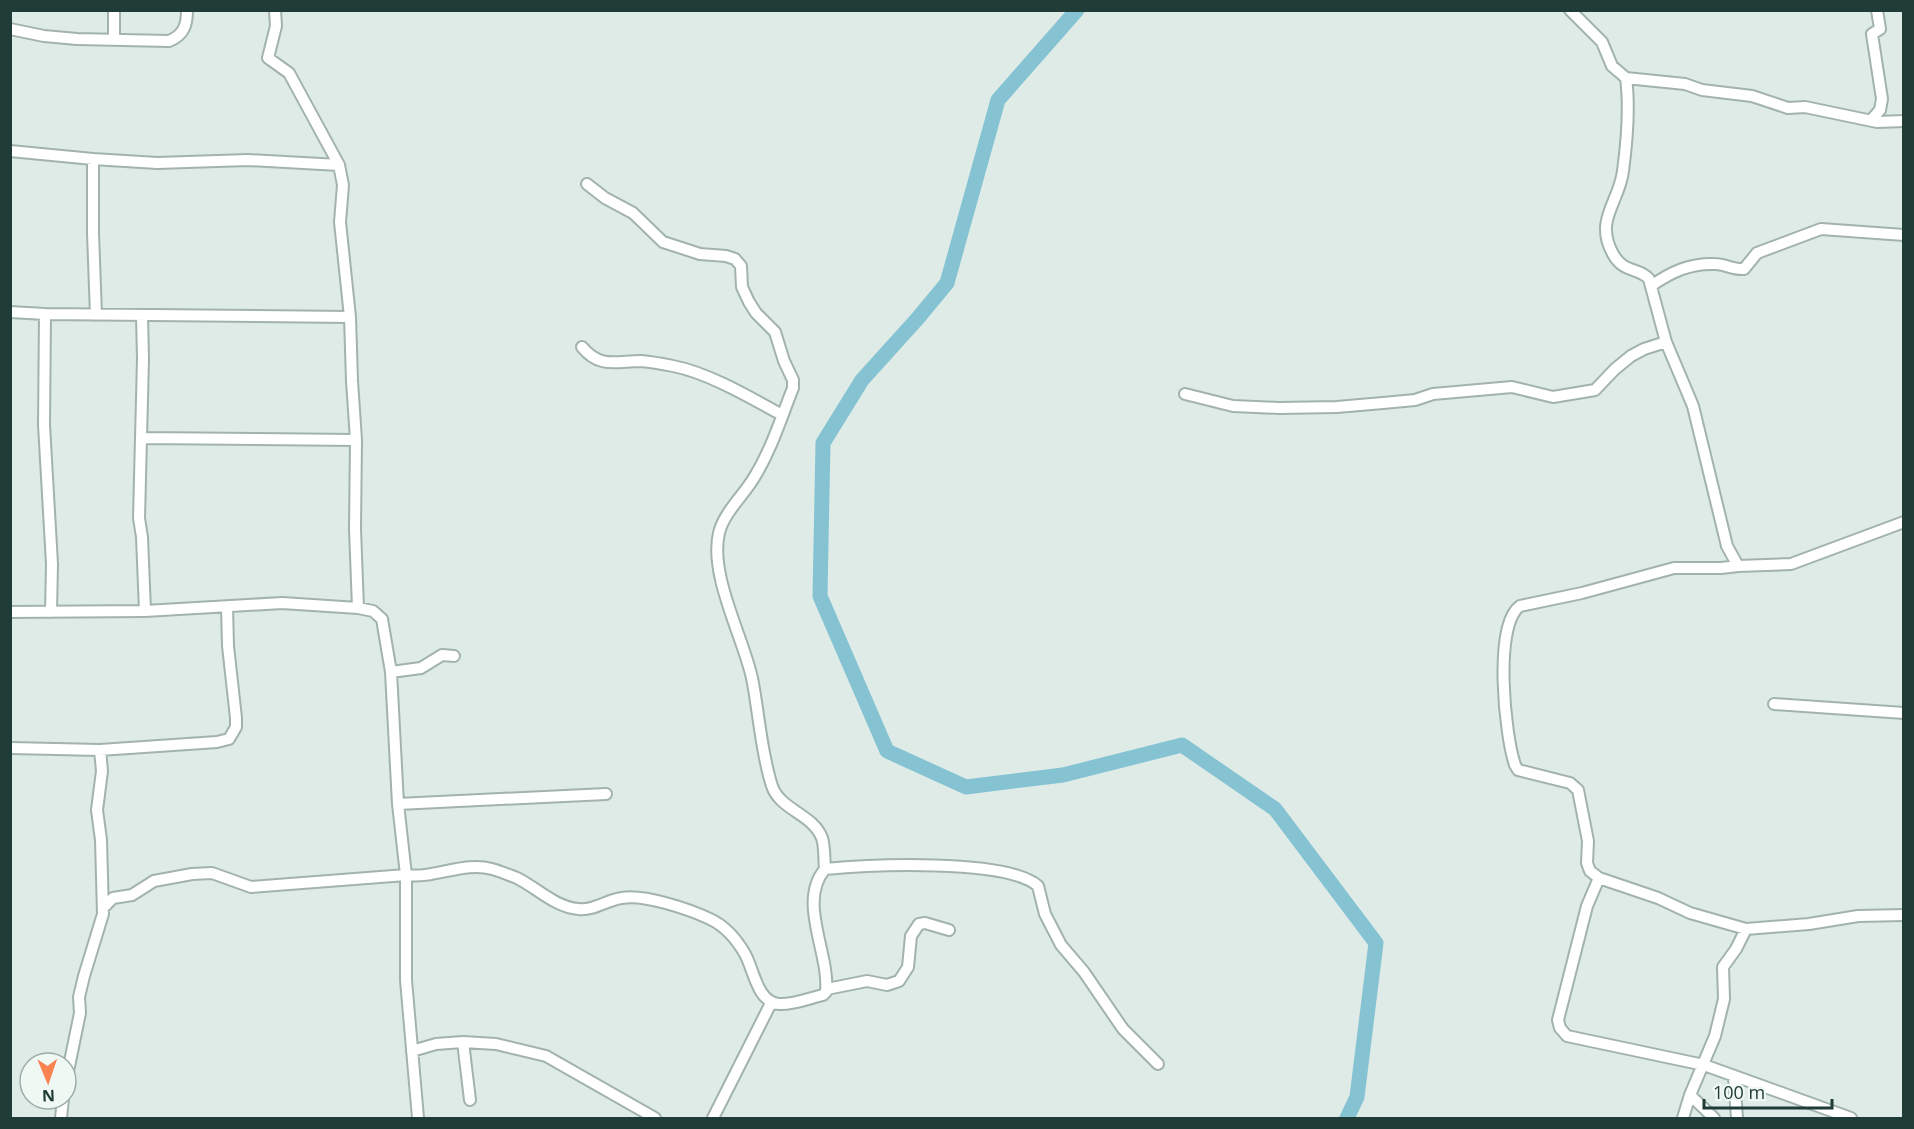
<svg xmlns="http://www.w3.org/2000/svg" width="1914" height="1129" font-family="'Open Sans',sans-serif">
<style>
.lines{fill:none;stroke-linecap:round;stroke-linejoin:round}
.river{stroke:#85c3d3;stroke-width:15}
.minor-casing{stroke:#a2b3ae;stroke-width:14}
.minor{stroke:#fff;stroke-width:10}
</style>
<rect width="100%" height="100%" fill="#dfebe7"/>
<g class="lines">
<path class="river" d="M1077,10L998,100L947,283L918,318L862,380L823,443L820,596L887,751L966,787L1063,775L1182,745L1275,809L1376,943L1357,1097L1347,1118"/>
<defs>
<path id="minor" d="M114,10V39
M275,10L276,26L268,58L289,73L339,165L343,185L340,222L350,317L352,381L356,440L355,529L358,608
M1570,10L1602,42L1612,66L1626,78C1630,108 1627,141 1623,171C1619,203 1594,220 1613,254C1624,274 1639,267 1649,279L1666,342L1693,406L1727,546L1738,566L1791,564L1904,522
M10,29L44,36L77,39L169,41C184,35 187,25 187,10
M1626,78L1685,84L1702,90L1752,96L1788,108L1805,107L1877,122L1904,121
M1871,120L1880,110L1882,99L1872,34L1880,29L1877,10
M10,151L93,159V233L96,315
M93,159L157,163L248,160L339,165
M587,184L605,198L633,213L663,242L700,254L726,256L735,259L741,266L742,287L749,302L756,313L775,332L784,361L793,380V388C781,418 772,448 755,476C745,494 724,512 719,533C709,575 743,637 752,678C759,713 761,753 772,786C780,810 813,814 822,838C825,847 824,860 825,869
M1651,286C1671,272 1690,263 1715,264C1725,264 1733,270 1744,269L1757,253L1821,229L1904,235
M10,312L45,314L350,317
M45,314L44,425L52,564L51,612
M142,315L143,359L139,518L142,537L145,611
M582,347C600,369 617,361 641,361C652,362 663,364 673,366C709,373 751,398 782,415
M1185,394L1233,406L1279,408L1337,407L1383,403L1415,400L1433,394L1512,387L1553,397L1595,390L1615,369L1631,356L1644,349L1666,342
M141,438L356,440
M1738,566L1721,568H1674L1582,593L1520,606C1493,625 1505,736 1515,765L1518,770L1570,783L1578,790L1588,841L1587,863L1590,871L1599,878L1658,898L1690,913L1746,929L1809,924L1858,916L1904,915
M10,612L145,611L282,603L358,608L373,611L382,619L391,672L398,804L406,875V980L418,1118
M391,672L421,668L442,655L454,656
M1774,704L1904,713
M10,748L100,750L217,742L229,739L236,727V718L228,646L227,607
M398,804L606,794
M1599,878L1587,906L1558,1020L1560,1028L1567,1036L1704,1065L1851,1118
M103,908L113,898L132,895L154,881L192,874L212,873L251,887L406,875C435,879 464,861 492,869C500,871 509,875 517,878C537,888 555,907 578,909C594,911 606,900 622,898C644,894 689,909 710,919C725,926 737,940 745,954C754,970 757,1002 779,1004C793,1005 810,998 823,995L826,992C830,953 797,902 825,869C868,865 1006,858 1038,886L1045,914L1061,945L1084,972L1123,1029L1158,1064
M827,989L867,981L887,985L899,981L908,967L911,936L919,924L925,923L949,930
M463,1042L470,1100
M412,1051L436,1044L463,1042L496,1044L546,1056L655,1118
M1734,1077L1737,1118
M66,1081L80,1013L79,997L84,976L103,914L101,840L97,810L102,771L100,750
M1690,1095L1714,1118
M61,1118L63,1099
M713,1118L771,1003
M1683,1118L1690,1095L1715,1036L1724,999L1723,967L1736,949L1746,929"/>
</defs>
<use href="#minor" class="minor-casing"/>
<use href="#minor" class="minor"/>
</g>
<rect width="1914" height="1129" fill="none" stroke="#203c36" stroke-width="24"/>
<g transform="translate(48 1081) rotate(178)"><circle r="28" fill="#f0f8f4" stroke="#9dada8" stroke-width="1.5"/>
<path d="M0-4.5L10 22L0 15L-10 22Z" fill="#f88351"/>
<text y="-9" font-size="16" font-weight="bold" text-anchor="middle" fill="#203c36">N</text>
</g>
<path d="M1704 1099v9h128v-9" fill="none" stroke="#203c36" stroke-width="3"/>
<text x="1713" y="1099" font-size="18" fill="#203c36" stroke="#f0f8f4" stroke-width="4.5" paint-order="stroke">100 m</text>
</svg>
